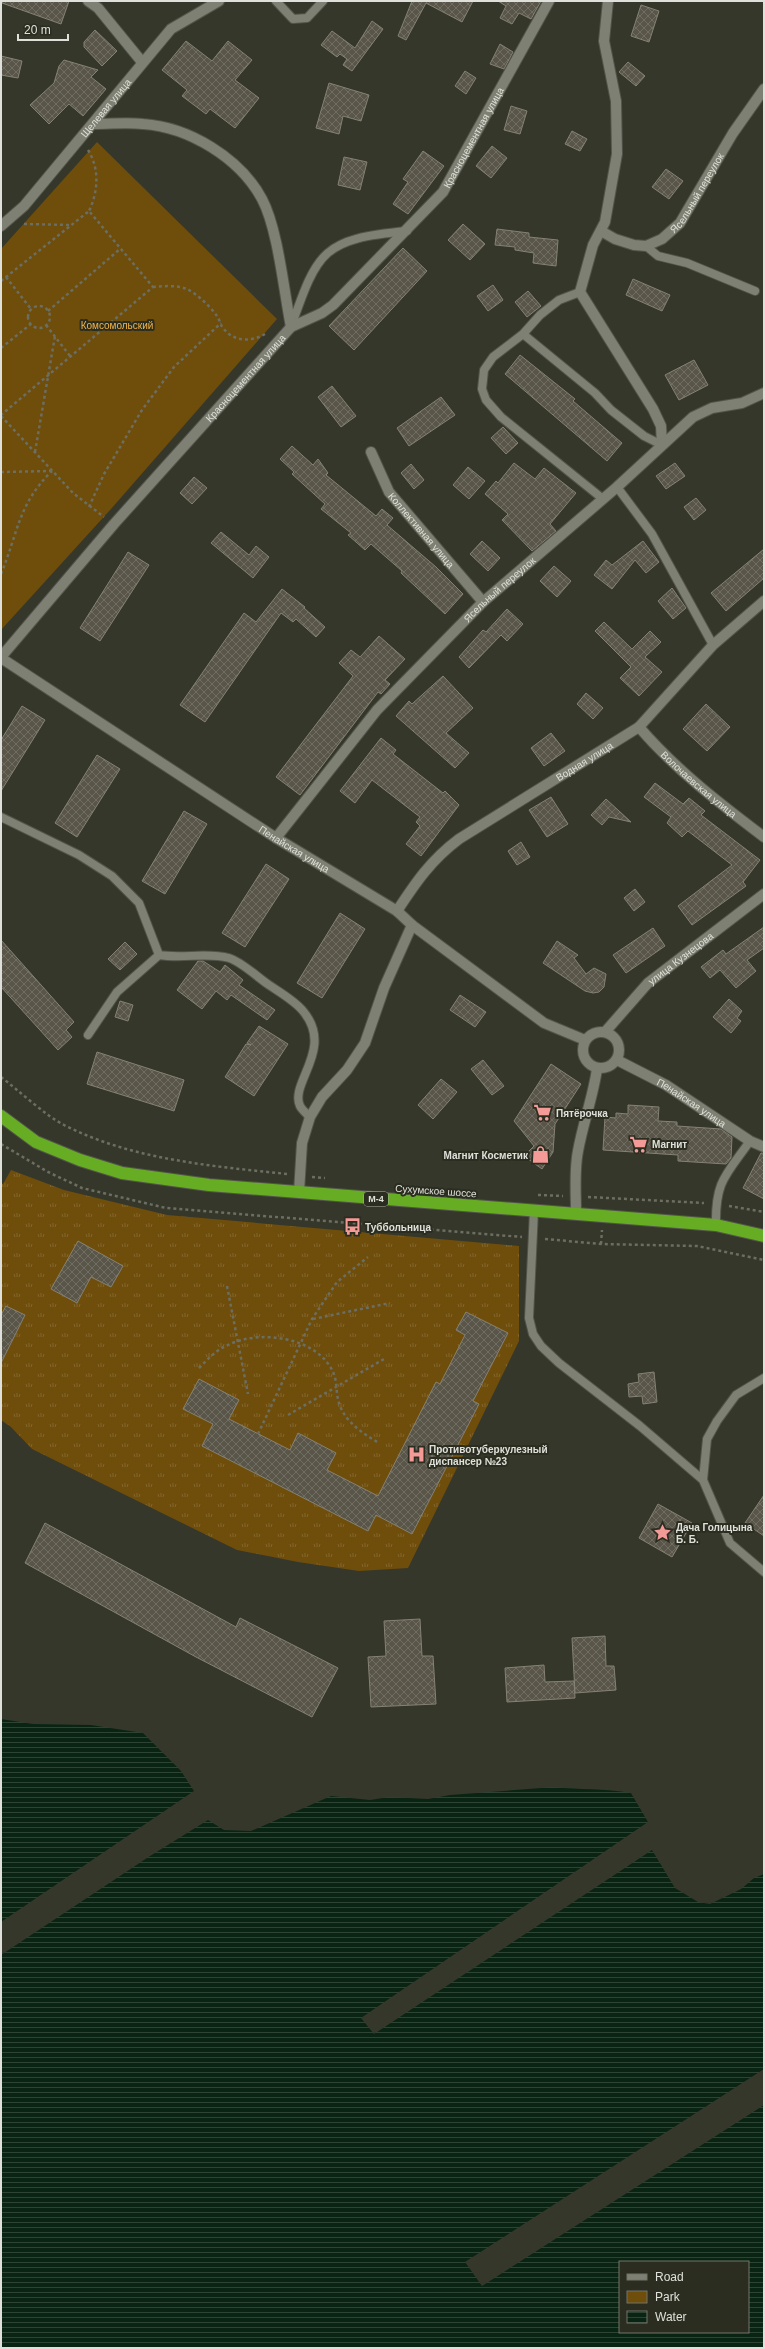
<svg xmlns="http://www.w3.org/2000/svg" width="765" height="2349" font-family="Helvetica,sans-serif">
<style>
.grass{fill:url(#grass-tufts)}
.green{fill:#6f4d0b}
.water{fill:url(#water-rules);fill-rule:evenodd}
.building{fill:url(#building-cross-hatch);stroke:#858274}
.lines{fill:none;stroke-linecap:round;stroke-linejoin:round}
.lane-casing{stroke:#53544a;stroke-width:10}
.street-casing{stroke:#53544a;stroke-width:12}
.highway-casing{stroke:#53544a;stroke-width:14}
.path{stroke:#6c6e62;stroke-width:2.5;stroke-dasharray:3 3;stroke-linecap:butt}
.lane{stroke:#7d8072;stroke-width:8}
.street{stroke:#7d8072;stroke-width:10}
.highway{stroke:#66ad23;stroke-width:12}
.labels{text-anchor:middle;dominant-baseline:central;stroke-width:4;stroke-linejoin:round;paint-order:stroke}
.shield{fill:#2b2d21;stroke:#a9aaa2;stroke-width:1}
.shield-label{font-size:9px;font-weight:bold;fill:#dfe0d9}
.street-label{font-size:10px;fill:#dfe0d9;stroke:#2b2d21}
.park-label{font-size:10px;fill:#f3b443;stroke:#2b2d21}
.poi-label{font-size:10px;font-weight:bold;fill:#dfe0d9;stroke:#2b2d21;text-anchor:start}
</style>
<defs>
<pattern id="grass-tufts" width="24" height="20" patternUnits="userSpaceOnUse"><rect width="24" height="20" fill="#6f4d0b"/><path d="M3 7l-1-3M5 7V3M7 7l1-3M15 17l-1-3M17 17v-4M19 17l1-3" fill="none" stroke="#83662e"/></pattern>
<pattern id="water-rules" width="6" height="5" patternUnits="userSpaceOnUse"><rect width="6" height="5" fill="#0a2413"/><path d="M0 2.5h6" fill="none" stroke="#2d4435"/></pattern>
<pattern id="building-cross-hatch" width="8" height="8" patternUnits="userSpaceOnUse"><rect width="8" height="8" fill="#595649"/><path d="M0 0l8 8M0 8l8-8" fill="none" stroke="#706e63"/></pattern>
</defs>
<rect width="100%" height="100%" fill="#35372a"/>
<path class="grass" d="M11,1170L64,1190L167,1215L519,1246V1341L408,1568L359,1571L298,1562L237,1550L32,1449L11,1427L1,1420V1183L3,1184Z"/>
<path class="green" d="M97,142L277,319L111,509L1,630V249Z"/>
<path class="water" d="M1,1719L33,1724L91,1725L143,1733L181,1771L194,1791L1,1922Z
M554,1787C580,1790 605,1788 631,1793L648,1822L361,2018L374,2034L652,1850L675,1888L698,1902L710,1904L741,1889L754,1878L764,1874V2069L465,2262L482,2286L764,2105V2348H1V1955L150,1856L208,1820L224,1830L251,1831L331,1796L370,1800L389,1797L428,1799L450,1795ZM620,2262H748V2332H620Z"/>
<path class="building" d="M3,1H69L61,24L2,3Z
M412,1H473L462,22L426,3L406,40L398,36Z
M498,1H541L531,19L519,13L512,24L500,18L506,6Z
M641,5L659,11L649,42L631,36Z
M372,21L383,29L352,71L343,65L347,59L340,54L337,57L321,45L332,31L355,48Z
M95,30L117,51L102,66L84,47V42Z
M186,41L212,61L228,41L252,60L235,80L259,98L235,128L210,109L206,114L182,96L187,90L162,70Z
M500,44L513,52L504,69L490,64Z
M1,56L22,61L18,78L1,75Z
M64,60L98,70L91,77L106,89L83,116L69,104L49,124L30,105L54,83L59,66Z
M628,62L645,76L636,86L619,72Z
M465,71L476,78L466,94L455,86Z
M329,83L369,95L361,121L343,116L339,134L316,128Z
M511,106L527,111L520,134L504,130Z
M572,131L587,139L580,151L565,144Z
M492,146L507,158L491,178L476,166Z
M423,151L444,166L408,214L393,204L408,182L403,179Z
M344,157L367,162L360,190L338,185Z
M666,169L683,181L669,199L652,187Z
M463,224L485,244L470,260L448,240Z
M497,229L529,233V237L558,240L556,266L533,263L534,253L515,250V247L495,245Z
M403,248L427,271L354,350L329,326Z
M633,279L670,295L662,311L626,295Z
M493,285L503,300L488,311L477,296Z
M528,291L541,306L527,317L515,302Z
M520,355L575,399L573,401L622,443L607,461L505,374Z
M694,360L708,385L679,400L665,375Z
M332,386L356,416L341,427L318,397Z
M441,397L455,415L409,446L397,428Z
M503,427L518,443L506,454L491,438Z
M292,446L313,465L318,459L328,473L326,475L376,516L382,509L393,518L387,525L436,567L463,594L445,614L401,573L402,571L371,544L365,550L348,535L351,533L321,509L325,504L292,474L294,472L280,459Z
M514,463L535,479L544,468L576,493L550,524L556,531L532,551L502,520L508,514L485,494L496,481L498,483Z
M675,463L685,476L666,489L656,476Z
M411,464L424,480L414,489L401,473Z
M468,467L485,481L469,499L453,485Z
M194,477L207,488L192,504L180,493Z
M696,498L706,510L694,520L684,507Z
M221,532L249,555L256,546L269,557L253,578L211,543Z
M482,541L500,558L488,571L470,554Z
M643,541L659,562L646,573L635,560L612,589L594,575L606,560L612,565Z
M764,549V578L726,611L711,593Z
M128,552L149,565L100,641L80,628Z
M554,566L571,581L557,597L540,581Z
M672,588L686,608L673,619L658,601Z
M282,589L305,607L304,608L325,627L316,637L296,619L293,622L281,613L205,722L180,705L244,613L256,622Z
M507,609L523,624L507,641L501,635L469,668L459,657L483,630L486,632Z
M604,622L632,649L650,631L661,642L645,657L662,672L639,696L620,678L631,667L595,631Z
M379,636L405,659L385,680L390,684L381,694L378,692L300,795L276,777L353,676L339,663L351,650L360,657Z
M443,676L473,708L446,733L469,753L455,768L396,716L409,701L412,704Z
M586,693L603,708L593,719L577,704Z
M706,704L730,727L707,751L683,729Z
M22,706L45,720L1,791V740Z
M551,733L565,751L544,766L531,748Z
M381,738L396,750L393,754L443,793L445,791L459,805L421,856L406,844L420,826L416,822L420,817L372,780L355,803L340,791Z
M97,755L120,769L77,837L55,823Z
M655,783L683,804L689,798L705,811L701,815L760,860L743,882L746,886L692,925L678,906L732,865L688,831L682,837L667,823L671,817L644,797Z
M551,797L568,824L547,837L529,810Z
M606,799L631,822L609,817L602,825L591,815Z
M184,811L207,824L165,894L142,881Z
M521,842L530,857L517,865L508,851Z
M266,864L289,879L245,947L222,933Z
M635,889L645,902L634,911L624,898Z
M340,913L365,929L322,998L297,983Z
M764,927V948L747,960L756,971L736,988L720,970L710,978L701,967L723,950L726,954Z
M653,928L665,946L626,973L613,955Z
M1,940L74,1022L66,1030L72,1037L58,1050L1,987Z
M557,941L578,955L574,958L586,974L594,968L606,974L604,987L599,992L593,993L585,991L543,963Z
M125,942L137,954L120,970L108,959Z
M198,961H203L220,972L225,965L243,980L239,985L275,1010L267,1020L231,995L227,1000L216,991L202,1009L177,990Z
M460,995L486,1012L475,1027L450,1010Z
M729,999L742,1011L737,1018L741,1021L731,1033L713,1017Z
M120,1001L133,1005L128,1021L115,1017Z
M259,1026L288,1044L254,1096L225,1077L246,1044L251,1045L247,1043Z
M97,1052L184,1080L174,1111L87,1084Z
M483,1060L504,1086L492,1095L471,1069Z
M551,1064L581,1084L555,1124L553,1152L542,1169L524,1156L534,1146L514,1121Z
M441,1079L457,1092L433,1119L418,1105Z
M628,1105L659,1107L658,1121L677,1122V1126L721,1129L732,1137L731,1158L726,1164L678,1161V1155L603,1150L605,1117L616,1118V1113L628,1114Z
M761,1153H764V1199L743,1188Z
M78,1241L123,1266L111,1287L91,1277L77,1303L51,1289Z
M6,1306L25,1315L1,1363V1315Z
M466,1312L508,1333L473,1401L479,1404L412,1534L376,1515L368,1531L202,1446L213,1424L183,1409L199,1379L239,1400L229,1419L290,1450L298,1433L336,1453L327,1470L378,1496L436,1382L440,1384L465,1335L456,1330Z
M654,1372L657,1402L643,1404L642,1396L629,1397L628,1384L639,1382L638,1374Z
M764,1495V1536L745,1523Z
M658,1504L692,1523L672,1557L639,1538Z
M45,1523L236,1627L240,1618L338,1668L312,1717L196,1657L25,1563Z
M420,1619L422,1656H433L436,1704L371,1707L368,1657L386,1656L384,1621Z
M605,1636L606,1666H614L616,1690L575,1693L572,1638Z
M544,1665L545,1682L574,1681L575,1698L507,1702L505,1668Z"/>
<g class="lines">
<defs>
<path id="lane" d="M276,1L293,19L307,18L323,1
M646,246L658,256L687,263L755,291
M580,292L559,300L540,315L523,334L493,357L484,370L482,389L486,400L501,417L603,499
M291,327C318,250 323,239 407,231
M523,334L595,393L611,410L644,436L662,445
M617,487L652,534L713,645
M1,817L79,855L112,876L139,903L159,955C183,959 206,952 229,958C242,962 257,977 269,985C281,993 295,1001 303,1011C335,1049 289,1083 300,1106C302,1110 307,1114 310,1117
M88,1035L117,992L159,955
M534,1210L529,1318L533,1334L541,1346L559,1363L640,1426L703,1480
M716,1225C715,1181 726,1175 750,1141
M764,1378L736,1395L717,1421L707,1439L703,1480L730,1543L764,1572"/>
<g id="street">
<path d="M88,1L98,8L142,62"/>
<path d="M608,1L604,41L616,101L617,154L605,222L593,245L580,292L653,409L661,426L662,445"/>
<path d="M94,124C111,124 127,122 143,124C189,127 240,158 262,199C278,229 284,292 291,327"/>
<path id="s1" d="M1,226L24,206L171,29L219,1"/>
<path id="s2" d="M601,231L615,239L634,245L646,246L662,239L680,223L733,133L764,89"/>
<path id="s3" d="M371,452L389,492L483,602"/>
<path id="s4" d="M1,657L114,524L291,327L322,313L333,305L443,192L549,1"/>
<path id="s5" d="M1,658L276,838L397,911L412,925L544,1023L585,1040"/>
<path id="s6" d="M639,727C675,769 719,803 764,837"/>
<path id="s7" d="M276,838L377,710L483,602L617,487L693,417L712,408L742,403L764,393"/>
<path id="s8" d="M397,911C416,882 431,860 459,839L639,727L713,645L764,601"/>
<circle cx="601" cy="1050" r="18"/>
<path id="s9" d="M605,1032L648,983L764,894"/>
<path id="s10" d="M617,1060L666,1085L750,1141L764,1147"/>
<path d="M299,1192L302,1143L310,1117L322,1097L347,1070L365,1043L384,988L412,925"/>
<path d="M576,1213C576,1192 574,1171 578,1151C583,1123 593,1097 597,1069"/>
</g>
<path id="highway" d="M1,1116L36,1142L80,1160L122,1173L209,1185L716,1225L764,1236"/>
</defs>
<use href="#lane" class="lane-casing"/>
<use href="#street" class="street-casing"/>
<use href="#highway" class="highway-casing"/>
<path class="path" d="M88,150C100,169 98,192 89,211
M24,224L72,225
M6,277L31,309
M1,281L89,211L153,287L1,415
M153,287C164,286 177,285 187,289C197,294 210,306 217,316C220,320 220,325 224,329C234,342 252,342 265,334
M28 317a11 11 0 1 1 22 0a11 11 0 1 1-22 0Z
M48,311L120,249
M46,325L70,356
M1,348L31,324
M1,416L73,493L104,517
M35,452L55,336
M1,472L52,471
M89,507L104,474L142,410L174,367L221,323
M1,574C18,533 18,504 52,471
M1,1077C18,1090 46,1116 64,1125C133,1160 211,1166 287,1174
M1,1144L48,1172L82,1188L166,1208L522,1237
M312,1177L325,1178
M538,1195L563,1196
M588,1197L704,1203
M729,1206L764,1212
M545,1239L601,1244L697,1246L764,1260
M601,1244L602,1230
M227,1286L248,1394
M313,1319L390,1303
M199,1368C208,1359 216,1350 228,1345C260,1329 317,1337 333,1372C337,1380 336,1391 338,1399C342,1420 362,1433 379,1443
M288,1415L384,1359
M258,1434L312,1319L337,1282L368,1257"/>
<use href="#lane" class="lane"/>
<use href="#street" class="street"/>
<use href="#highway" class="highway"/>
</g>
<defs>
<symbol id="supermarket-bare" viewBox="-9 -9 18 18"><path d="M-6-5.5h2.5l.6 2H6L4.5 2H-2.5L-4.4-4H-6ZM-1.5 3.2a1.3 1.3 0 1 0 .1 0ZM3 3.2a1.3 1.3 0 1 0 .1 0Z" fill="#f59b97" stroke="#2b2d21" stroke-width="2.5" paint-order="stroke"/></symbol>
<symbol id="shop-bare" viewBox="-9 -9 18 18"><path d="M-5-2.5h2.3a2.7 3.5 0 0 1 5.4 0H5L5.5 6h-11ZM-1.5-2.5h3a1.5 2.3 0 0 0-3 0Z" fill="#f59b97" stroke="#2b2d21" stroke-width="2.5" paint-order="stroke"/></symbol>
<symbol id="bus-bare" viewBox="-9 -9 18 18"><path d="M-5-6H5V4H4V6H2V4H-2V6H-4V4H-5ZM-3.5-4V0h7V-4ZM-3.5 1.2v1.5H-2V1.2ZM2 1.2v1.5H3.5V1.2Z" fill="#f59b97" stroke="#2b2d21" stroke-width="2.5" paint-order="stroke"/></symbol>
<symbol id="hospital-bare" viewBox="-9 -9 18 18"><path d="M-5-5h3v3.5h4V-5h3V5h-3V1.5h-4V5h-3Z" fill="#f59b97" stroke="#2b2d21" stroke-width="2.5" paint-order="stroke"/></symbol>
<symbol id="sight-bare" viewBox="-9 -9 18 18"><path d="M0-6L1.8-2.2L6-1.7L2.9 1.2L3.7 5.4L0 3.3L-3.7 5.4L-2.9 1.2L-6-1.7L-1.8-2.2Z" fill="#f59b97" stroke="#2b2d21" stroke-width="2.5" paint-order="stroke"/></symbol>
</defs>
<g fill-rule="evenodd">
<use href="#supermarket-bare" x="530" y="1100" width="25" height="25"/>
<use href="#supermarket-bare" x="626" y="1132" width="25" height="25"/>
<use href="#shop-bare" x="528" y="1142" width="25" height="25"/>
<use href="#bus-bare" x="340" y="1214" width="25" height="25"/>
<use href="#hospital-bare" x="404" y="1442" width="25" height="25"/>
<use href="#sight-bare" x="650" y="1520" width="25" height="25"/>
</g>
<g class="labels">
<rect class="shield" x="364" y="1192" width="24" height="14" rx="3"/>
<g class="shield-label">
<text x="376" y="1199">М-4</text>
</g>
<g class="street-label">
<text stroke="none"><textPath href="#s1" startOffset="158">Щелевая улица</textPath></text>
<text stroke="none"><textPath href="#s4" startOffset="707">Красноцементная улица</textPath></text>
<text stroke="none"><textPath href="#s2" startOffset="124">Ясельный переулок</textPath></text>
<text stroke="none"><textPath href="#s4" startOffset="371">Красноцементная улица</textPath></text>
<text stroke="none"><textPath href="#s3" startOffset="94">Коллективная улица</textPath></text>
<text stroke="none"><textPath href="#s7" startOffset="335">Ясельный переулок</textPath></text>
<text stroke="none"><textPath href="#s8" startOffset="243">Водная улица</textPath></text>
<text stroke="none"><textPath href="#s6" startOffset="83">Волочаевская улица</textPath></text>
<text stroke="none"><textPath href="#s5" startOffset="350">Пенайская улица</textPath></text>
<text stroke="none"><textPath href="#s9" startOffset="106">улица Кузнецова</textPath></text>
<text stroke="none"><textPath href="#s10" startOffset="86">Пенайская улица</textPath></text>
<text transform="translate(436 1191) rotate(4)">Сухумское шоссе</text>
</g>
<g class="park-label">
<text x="117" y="325">Комсомольский</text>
</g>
<g class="poi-label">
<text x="556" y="1113">Пятёрочка</text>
<text x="652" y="1144">Магнит</text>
<text x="528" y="1155" text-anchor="end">Магнит Косметик</text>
<text x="365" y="1227">Туббольница</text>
<text x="429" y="1449">Противотуберкулезный<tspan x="429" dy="12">диспансер №23</tspan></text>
<text x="676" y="1527">Дача Голицына<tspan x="676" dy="12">Б. Б.</tspan></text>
</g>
</g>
<rect width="765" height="2349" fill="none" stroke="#dfe0d9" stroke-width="4"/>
<rect x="619" y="2261" width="130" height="72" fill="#2b2d21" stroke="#73756b"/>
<rect x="627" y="2274" width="20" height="6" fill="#7d8072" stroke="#73756b"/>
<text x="655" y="2281" font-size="12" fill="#dfe0d9">Road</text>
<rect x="627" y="2291" width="20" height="12" fill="#6f4d0b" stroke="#73756b"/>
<text x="655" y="2301" font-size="12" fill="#dfe0d9">Park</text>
<rect x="627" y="2311" width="20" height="12" fill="url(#water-rules)" stroke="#73756b"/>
<text x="655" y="2321" font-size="12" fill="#dfe0d9">Water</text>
<path d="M18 34v6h50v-6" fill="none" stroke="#dfe0d9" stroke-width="2"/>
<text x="24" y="34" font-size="12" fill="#dfe0d9" stroke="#2b2d21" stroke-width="3" paint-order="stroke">20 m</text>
</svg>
